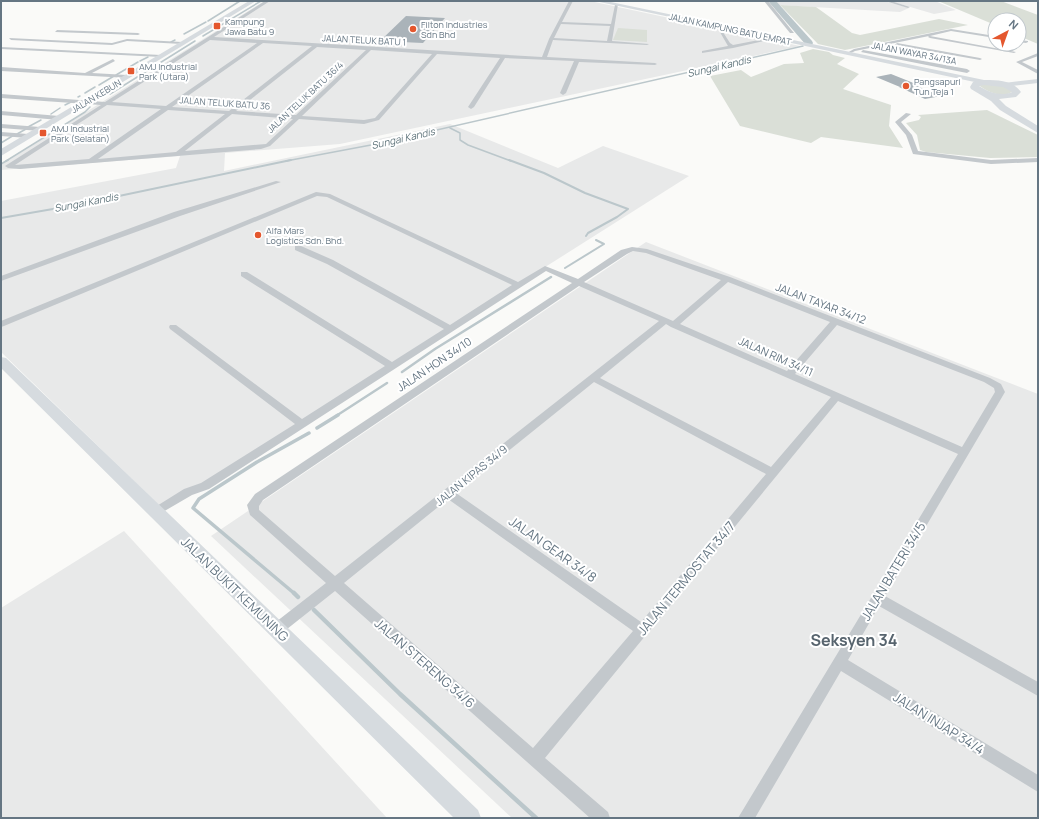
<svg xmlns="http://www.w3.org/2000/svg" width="1039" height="819" font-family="Manrope,sans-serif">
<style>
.built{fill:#e8e9e9}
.green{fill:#dadfd7}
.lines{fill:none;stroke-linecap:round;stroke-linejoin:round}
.stream-far4{stroke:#bbc7cb;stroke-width:1.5}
.stream-far3{stroke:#bbc7cb;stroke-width:2}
.stream-far2{stroke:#bbc7cb;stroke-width:2.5}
.stream-far1{stroke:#bbc7cb;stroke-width:3.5}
.stream{stroke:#bbc7cb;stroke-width:4.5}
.river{fill:#bbc7cb;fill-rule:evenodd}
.building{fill:#aab3b9}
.street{fill:#c3c8cc;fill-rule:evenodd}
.secondary{fill:#d6dbdf;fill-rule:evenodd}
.primary{fill:#d6dbdf;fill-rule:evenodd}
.poi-dot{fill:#e4572e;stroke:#fff;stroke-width:1.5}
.labels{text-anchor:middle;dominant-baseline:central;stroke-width:4;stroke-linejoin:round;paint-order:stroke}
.far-poi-label{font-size:9px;fill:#657683;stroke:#fff;text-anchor:start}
.far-street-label{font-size:9px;fill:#657683;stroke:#fff}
.far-water-label{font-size:10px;font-style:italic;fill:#60757c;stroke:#fff}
.street-label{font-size:11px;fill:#657683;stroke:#fff}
.near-street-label{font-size:13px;fill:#657683;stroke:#fff}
.near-quarter-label{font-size:16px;font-weight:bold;fill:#57646e;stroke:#fff}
</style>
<rect width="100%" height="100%" fill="#fafaf8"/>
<path class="built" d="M264,1H590L800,46L340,144L225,153L224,171L450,124L558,168L603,146L689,176L204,483L160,506L1,352V201L176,168L180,156L1,170V165Z
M774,1H884L909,8L900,12L778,5Z
M890,1H935L956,10L934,14Z
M646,242L1038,394V818H512L211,536Z
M124,531L387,818H1V608Z"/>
<path class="green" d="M938,1H1001L1038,15V44L1019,36V20H995V25Z
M780,5L816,7L852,33L860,35L939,19L968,25L845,50L818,44Z
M618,28L647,30V42L613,40Z
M813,49L829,52L833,55L845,58L837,64L859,74L843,89L891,105L889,126L903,148L821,137L811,143L740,126L710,76L741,70L751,77L784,64L804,63L800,53Z
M979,84L1003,85L1013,91C1002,100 987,91 978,85Z
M987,110L1038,135V157L990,158L926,152L920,150L917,135L906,123L919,120L921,117L918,115Z"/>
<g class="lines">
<path class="stream-far4" d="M208,21L240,1
M184,34L206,22
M203,36L261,1
M171,42L175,40
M140,61L148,57
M116,75L138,62
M99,85L114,76
M85,93L95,87
M110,94L195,41
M78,97L80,96
M65,105L71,102
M51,114L60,108
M28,127L41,120
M450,128L460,133V140L468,145L511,161
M17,134L26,129
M1,143L14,135
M6,161L85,112L90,107
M286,161L371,145L803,46"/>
<path class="stream-far3" d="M509,160L544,173L585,193L628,209L617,217L588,233L586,236
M1,164L8,160
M1,218L76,205L291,160
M565,268L604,244L596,240"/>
<path class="stream-far2" d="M402,372L435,349L551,277
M336,416L387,383"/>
<path class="stream-far1" d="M317,428L338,415
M295,594L193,508L199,499L257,462L309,433"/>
<path class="stream" d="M294,593L298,597
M314,610L400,694L536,818"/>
<path class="river" d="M768,1H776L812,41L813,43L812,45H806Z"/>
</g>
<path class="building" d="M406,16L445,18L423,43L380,41Z
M891,74L916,84H912L941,96L925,99L899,87L907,86L900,87L876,77Z"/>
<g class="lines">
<path class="street" d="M265,1H270L214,37L542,57L549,39L569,1H573L562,22L611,24L615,5L618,4L612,41L649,44L647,45L553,40L547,57L655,63L657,64L655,65L579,62L566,93L563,95L560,93L574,61L505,58L474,107L471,109L468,107L500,58L437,54L379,120L364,124L299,119L270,146L261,149L20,169L8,168L5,166L101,105L1,98V94L105,102ZM561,24L610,26L607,41L554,38ZM210,40L257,43L166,106L112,102ZM263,43L312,46L229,111L172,107ZM317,47L366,50L296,115L236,111ZM371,50L432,54L375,118L364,120L302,116ZM107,105L161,109L89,159L15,165ZM168,110L225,114L176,152L98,159ZM232,114L293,119L266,144L185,151Z
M764,1H768L794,33H790Z
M885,1H891L910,7L908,8Z
M719,26L730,43L733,45L775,37L777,38L733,48L702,53V51L728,46L717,27Z
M951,29L995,36V38L951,31L930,36L1016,52L1014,53L930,38L928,37L929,36L855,51L849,54L847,53L854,49Z
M57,30L138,33L140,34L138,35L55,32Z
M9,38L112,43L127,39L182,42L184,43L182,44L127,41L112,45L11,40Z
M1019,40L1028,41V42L1026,43L1019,42Z
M897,43L980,58L982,59L980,60L895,45Z
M1,47L161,55L163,56L161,57L1,49Z
M863,50L967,69L970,71L967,73L861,52Z
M1038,53V56L1022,62L1038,70V74L1016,62Z
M113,59L115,61L92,73L127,75L130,77L129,78L1,71V67L85,73Z
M1,111L59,116L62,118L59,120L1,115Z
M906,113L911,114L901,122L912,135L918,151L991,160L1038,158V162L991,164L913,154L906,135L895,122Z
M1,124L40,127L43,129L40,131L1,128Z
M1,132L28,134L31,136L28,138L1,136Z
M276,181L281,182L180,216L1,281V276L174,212Z
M316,192L330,194L518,282L545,266L578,279L621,250L632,247L647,249L730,277L990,378L1001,384L1005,392L885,596L1038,682V696L879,606L848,660L1038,775V792L841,671L755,818H738L958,454L838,401L545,758L608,812L610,818H590L335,591L282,633L277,635L272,633L270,629L272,625L326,583L250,515L247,505L255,494L572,283L546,271L209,489L192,495L156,516L152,515L150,512L152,509L184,489L201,483L295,424L170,329L169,327L170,325H176L302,419L385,366L241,276V272H247L392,362L444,329L327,264L295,250V246H301L333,260L450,325L512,285L327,197L317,196L4,326L1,327V321ZM633,251L646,253L721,280L673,321L584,282L627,254ZM728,282L830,322L787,371L680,324ZM579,286L659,321L335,576L259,510V506L263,500ZM666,324L671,327L831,397L771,467L600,378ZM837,325L984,382L994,388L995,392L962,447L795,374ZM594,382L766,474L641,622L456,493ZM448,499L633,631L533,748L344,583Z"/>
<path class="secondary" d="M249,1H256L1,156V149Z
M595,1H606L984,80L988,82L984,84Z
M1038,79V83L1004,87L1000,85L1004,83Z
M1,357L6,358L478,810L481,818H454L1,368Z"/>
<path class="primary" d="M979,80C994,80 1012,79 1021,92L1016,97L999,99L1006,106L1038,126V133L1000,110L991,101L971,89L970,87L973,82ZM984,85L1003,87L1012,92C1002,97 988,92 979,86Z"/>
</g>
<g class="poi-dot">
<rect x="213" y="22" width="8" height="8" rx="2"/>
<circle cx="413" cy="29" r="4"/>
<rect x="127" y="67" width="8" height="8" rx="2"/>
<circle cx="906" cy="86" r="4"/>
<rect x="39" y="129" width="8" height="8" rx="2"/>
<circle cx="258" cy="235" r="4"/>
</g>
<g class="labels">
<g class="far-poi-label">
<text x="225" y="21">Kampung<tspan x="225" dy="10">Jawa Batu 9</tspan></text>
<text x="421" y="24">Filton Industries<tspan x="421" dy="10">Sdn Bhd</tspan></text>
<text x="139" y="66">AMJ Industrial<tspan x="139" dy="10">Park (Utara)</tspan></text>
<text x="914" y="81">Pangsapuri<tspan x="914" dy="10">Tun Teja 1</tspan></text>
<text x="51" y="128">AMJ Industrial<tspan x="51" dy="10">Park (Selatan)</tspan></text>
<text x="266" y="230">Alfa Mars<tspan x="266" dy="10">Logistics Sdn. Bhd.</tspan></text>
</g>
<g class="far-street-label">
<text transform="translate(730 29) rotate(12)">JALAN KAMPUNG BATU EMPAT</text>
<text transform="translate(364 40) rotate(3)">JALAN TELUK BATU 1</text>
<text transform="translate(914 53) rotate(11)">JALAN WAYAR 34/13A</text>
<text transform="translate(96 96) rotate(-31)">JALAN KEBUN</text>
<text transform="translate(305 97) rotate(-43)">JALAN TELUK BATU 36/4</text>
<text transform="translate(225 103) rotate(4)">JALAN TELUK BATU 36</text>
</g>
<g class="far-water-label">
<text transform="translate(719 66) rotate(-13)">Sungai Kandis</text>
<text transform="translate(403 138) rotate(-13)">Sungai Kandis</text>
<text transform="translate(86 202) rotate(-11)">Sungai Kandis</text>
</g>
<g class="street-label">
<text transform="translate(821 303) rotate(21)">JALAN TAYAR 34/12</text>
<text transform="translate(776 356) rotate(24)">JALAN RIM 34/11</text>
<text transform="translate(434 364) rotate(-34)">JALAN HON 34/10</text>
<text transform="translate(471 475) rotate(-39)">JALAN KIPAS 34/9</text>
</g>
<g class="near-street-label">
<text transform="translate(553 549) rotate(35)">JALAN GEAR 34/8</text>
<text transform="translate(893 571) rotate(-59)">JALAN BATERI 34/5</text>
<text transform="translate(686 578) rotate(-50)">JALAN TERMOSTAT 34/7</text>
<text transform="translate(235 589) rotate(44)">JALAN BUKIT KEMUNING</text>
<text transform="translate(425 663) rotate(41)">JALAN STERENG 34/6</text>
<text transform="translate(939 723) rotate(32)">JALAN INJAP 34/4</text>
</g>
<g class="near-quarter-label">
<text x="854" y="640">Seksyen 34</text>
</g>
</g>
<rect width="1039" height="819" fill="none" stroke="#657683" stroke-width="4"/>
<g transform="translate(1007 32) rotate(41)"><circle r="19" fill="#ffffff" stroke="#c1c8cd"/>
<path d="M0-3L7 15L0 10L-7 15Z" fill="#e4572e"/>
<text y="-6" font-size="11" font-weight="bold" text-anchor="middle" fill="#657683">N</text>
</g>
</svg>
